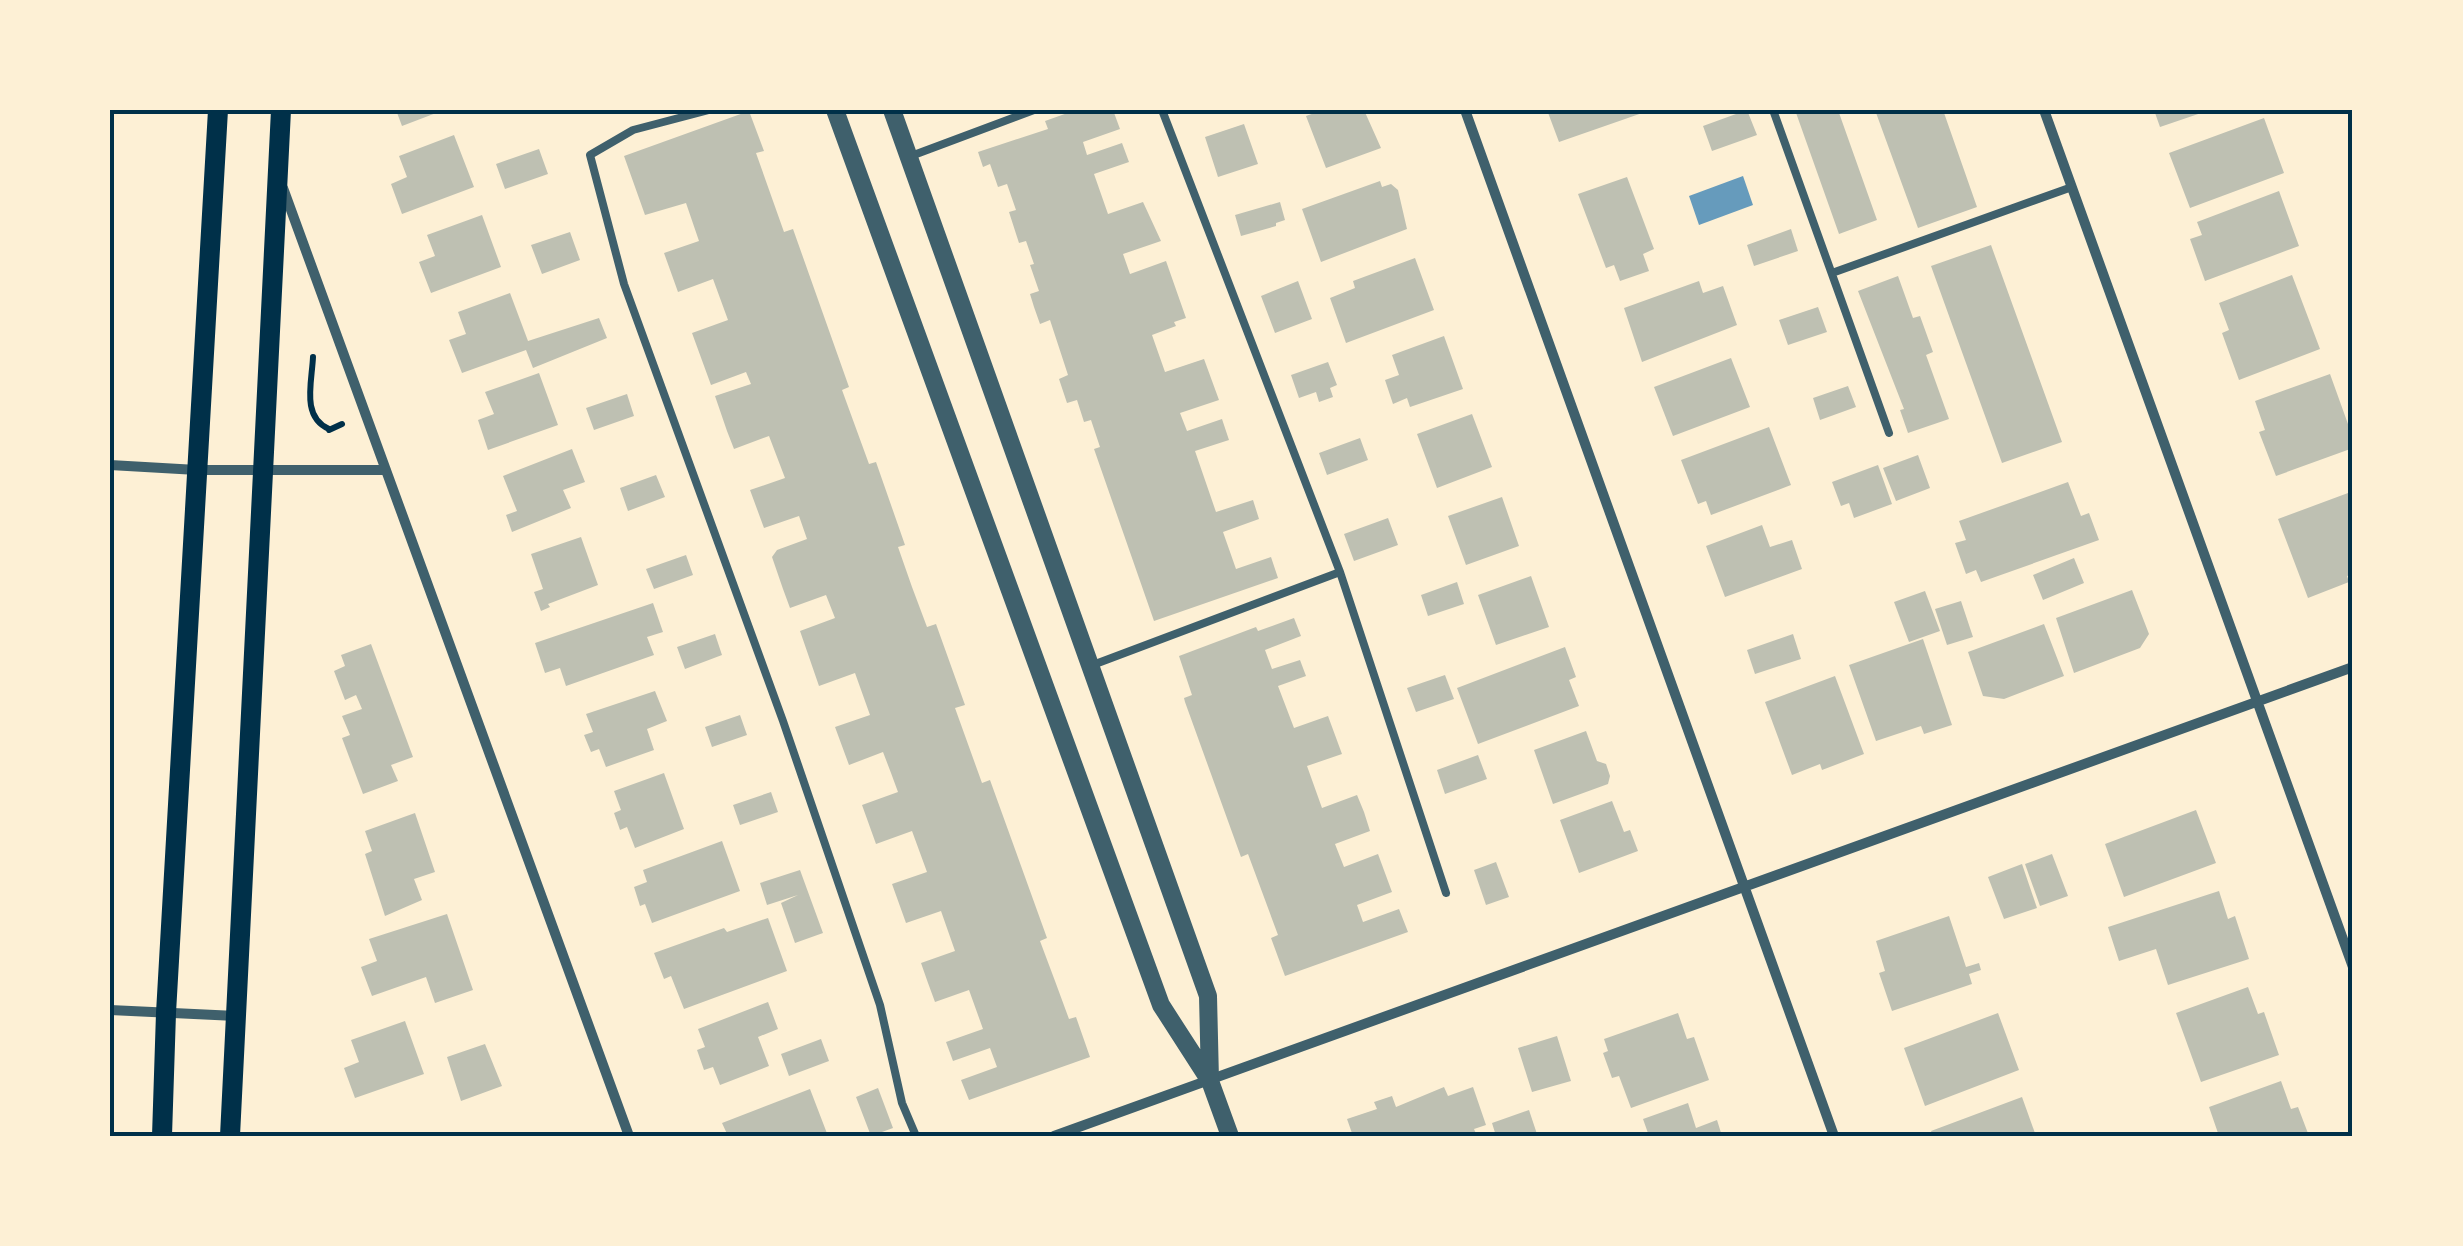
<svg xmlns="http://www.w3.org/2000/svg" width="2463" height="1246" font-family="'Fira Sans',sans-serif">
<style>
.water{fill:#669bbc}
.building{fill:#bec0b2}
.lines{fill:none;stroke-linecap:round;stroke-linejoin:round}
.path{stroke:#003049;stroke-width:6}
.service{stroke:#3f606c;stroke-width:8}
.minor{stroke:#3f606c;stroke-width:10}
.tertiary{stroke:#3f606c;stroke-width:18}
.secondary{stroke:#003049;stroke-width:20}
.neatline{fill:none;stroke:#003049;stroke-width:4}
</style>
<rect width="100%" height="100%" fill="#fdf0d5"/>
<path class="water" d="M1743,176L1753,205L1699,225L1689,196Z"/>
<path class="building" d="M396,110H444L402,126Z
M1076,110L1079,113L1113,110L1120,129L1083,142L1087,155L1122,143L1129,162L1094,174L1108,214L1143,202L1161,241L1123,254L1130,274L1166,261L1186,318L1174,322L1176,326L1152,335L1165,372L1204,359L1219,400L1180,413L1187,431L1222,419L1229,440L1195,451L1216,512L1253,500L1259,519L1223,532L1236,569L1271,557L1278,578L1154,621L1094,449L1100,447L1091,420L1084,422L1077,400L1067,403L1059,379L1068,375L1050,320L1040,324L1034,307L1030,294L1039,291L1030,265L1034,264L1026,241L1019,243L1009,212L1016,210L1007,184L998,187L990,164L983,167L978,152L1048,129L1045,121Z
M1323,110H1364L1381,148L1326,168L1306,116Z
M1547,110H1648V111L1559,142Z
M1747,110L1757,135L1712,151L1703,126Z
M1795,110H1838L1877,220L1839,234Z
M1875,110H1943L1977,207L1918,228Z
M2154,110H2207V111L2160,127Z
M749,111L764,151L756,153L784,232L793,229L849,387L842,390L869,464L876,462L905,545L898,547L912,587L927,627L936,624L965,705L955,708L982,783L990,780L1047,938L1040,941L1055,981L1069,1019L1076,1017L1090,1057L969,1100L961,1080L997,1067L990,1048L953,1061L946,1042L983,1029L969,990L935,1002L928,983L921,963L955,951L941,911L906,923L892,884L927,872L912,831L876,844L862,805L898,792L891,773L883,752L849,765L835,727L870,715L855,673L819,686L800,631L835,618L826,595L790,608L783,589L772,557L777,550L807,539L799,516L764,528L750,490L785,478L769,436L734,449L727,431L715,396L751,384L746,372L711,385L692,333L728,320L713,279L678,292L664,253L699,241L686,203L645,215L624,156Z
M2264,118L2284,173L2190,208L2169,153Z
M1244,124L1258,164L1218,177L1205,137Z
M454,135L474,187L402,214L391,184L407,177L399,156Z
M539,149L548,174L505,189L496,164Z
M1627,177L1654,249L1643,254L1649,271L1620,281L1614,265L1606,268L1578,194Z
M1380,181L1382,187L1391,184L1398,190L1407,229L1321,262L1302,209Z
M2279,191L2299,246L2205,281L2190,239L2202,235L2197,222Z
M1280,202L1285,220L1276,223V226L1241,236L1235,215Z
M482,215L501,267L431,293L419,262L435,256L427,235Z
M1791,229L1798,251L1754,266L1747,245Z
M570,232L580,260L542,274L531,245Z
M1991,245L2062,442L2002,463L1931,266Z
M1415,258L1434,310L1346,343L1330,298L1355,288L1353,281Z
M2292,275L2320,349L2239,380L2222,333L2229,330L2219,303Z
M1898,276L1913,318L1920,316L1933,352L1926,355L1949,419L1908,433L1900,410L1904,409L1858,291Z
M1298,281L1312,319L1275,333L1261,296Z
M1699,281L1703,293L1723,286L1737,325L1642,362L1624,308Z
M510,293L528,341L599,318L607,338L533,368L526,350L462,373L449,340L466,334L458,312Z
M1818,307L1827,332L1788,345L1779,320Z
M1444,336L1463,389L1410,407L1407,398L1393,404L1385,380L1399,375L1392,355Z
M1731,358L1750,407L1673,436L1654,387Z
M1328,362L1337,385L1330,388L1333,397L1319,402L1316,392L1299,398L1291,375Z
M539,373L558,425L488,450L478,420L494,414L485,392Z
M2330,374L2353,438V448L2276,476L2259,432L2265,430L2255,401Z
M1848,386L1856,407L1820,420L1813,398Z
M627,394L634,416L594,430L586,408Z
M1472,414L1492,467L1437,488L1417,434Z
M1769,427L1791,485L1711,515L1706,501L1698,504L1681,460Z
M1360,438L1368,460L1327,475L1319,453Z
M572,449L585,482L563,490L571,508L512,532L506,515L517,511L503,476Z
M1918,455L1930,488L1896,501L1883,468Z
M1878,465L1892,504L1854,518L1849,503L1841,506L1832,482Z
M656,475L665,497L628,511L620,488Z
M2068,482L2081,516L2089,513L2099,540L1981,582L1976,570L1966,574L1955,543L1966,540L1959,521Z
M2348,493L2353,494V574L2347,576L2349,582L2308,598L2278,519Z
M1502,497L1519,546L1466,565L1448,516Z
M1388,518L1398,545L1354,561L1344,534Z
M1762,525L1770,547L1792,540L1802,569L1725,597L1706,546Z
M581,537L598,585L548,604L550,607L541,611L534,592L543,589L531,554Z
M686,555L693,575L654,589L646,569Z
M2074,558L2084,583L2043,600L2033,575Z
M1531,576L1549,627L1496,645L1478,595Z
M1457,582L1464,604L1428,616L1421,595Z
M2132,590L2149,634L2140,648L2074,673L2056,618Z
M1925,591L1940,631L1909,642L1894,602Z
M1961,601L1973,637L1947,645L1935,609Z
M653,603L663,632L647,637L654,655L566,686L560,668L545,673L535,643Z
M1294,618L1301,636L1265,650L1272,669L1300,660L1306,676L1278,686L1294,728L1328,716L1342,754L1307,766L1322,808L1357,795L1364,812L1370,831L1335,844L1344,867L1378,854L1392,892L1357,905L1363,922L1399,909L1408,932L1285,976L1271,938L1278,935L1248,854L1241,857L1185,702L1184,698L1192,695L1179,656L1256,627L1258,631Z
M2044,624L2064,676L2004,699L1983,696L1968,652Z
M715,634L722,655L685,669L677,647Z
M1793,634L1801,659L1755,674L1747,650Z
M1923,639L1952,725L1924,734L1921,726L1876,741L1849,665Z
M371,644L413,757L391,765L398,781L363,794L342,738L350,735L342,716L362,709L356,695L345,700L334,671L345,666L341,655Z
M1565,647L1576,677L1569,680L1579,706L1478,744L1457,688Z
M1445,675L1454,699L1416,712L1407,688Z
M1835,676L1864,754L1822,770L1820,764L1792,775L1765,702Z
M655,691L667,721L647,729L654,750L606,767L599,749L591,752L584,735L593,732L586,714Z
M740,715L747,735L712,747L705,727Z
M1586,731L1597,761L1606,764L1610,776L1608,784L1553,804L1534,750Z
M1478,755L1487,779L1445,794L1437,770Z
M664,773L684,829L635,848L627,827L620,830L614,813L621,810L614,791Z
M771,792L778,812L740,825L733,805Z
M1612,801L1624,832L1630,830L1638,851L1579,873L1560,820Z
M2196,810L2216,863L2124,897L2105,844Z
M415,813L435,872L414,879L422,900L385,916L365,854L372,851L365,831Z
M722,841L740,891L652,923L645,904L640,906L634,887L647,882L643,870Z
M2052,854L2068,896L2040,906L2025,864Z
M1496,862L1509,897L1486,905L1474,870Z
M2022,864L2037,908L2004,919L1988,877Z
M800,870L823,933L795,943L781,903L798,895L767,905L760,883Z
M2219,891L2228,919L2235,916L2249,959L2168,985L2156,949L2119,961L2108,927Z
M447,914L473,990L435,1003L426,977L372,996L361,967L377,961L369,939Z
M1949,916L1966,967L1979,963L1981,970L1969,974L1972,984L1892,1011L1879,973L1885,971L1876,941Z
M768,918L787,971L684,1009L671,976L664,979L654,953L724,928L727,932Z
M2248,987L2258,1014L2264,1012L2279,1055L2201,1082L2176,1013Z
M768,1002L778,1029L758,1037L769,1066L720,1085L713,1067L704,1070L697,1050L705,1047L698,1029Z
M1678,1013L1687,1039L1694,1037L1709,1080L1631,1108L1619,1076L1612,1078L1603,1053L1608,1051L1604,1039Z
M1998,1013L2019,1070L1925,1106L1904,1048Z
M405,1021L424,1074L355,1098L344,1068L359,1062L351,1040Z
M1557,1036L1571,1081L1532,1092L1518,1048Z
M821,1039L829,1061L789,1076L781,1054Z
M485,1044L502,1086L461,1101L447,1057Z
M2281,1081L2291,1109L2298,1107L2309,1136H2219L2209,1107Z
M1444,1087L1448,1096L1473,1087L1486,1125L1474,1129L1477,1136H1353L1347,1119L1377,1109L1374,1102L1392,1096L1396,1107Z
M878,1088L893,1128L871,1136L856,1097Z
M810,1089L828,1136H728L722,1123Z
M2022,1097L2036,1136H1933L1931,1131Z
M1688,1103L1696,1128L1717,1120L1722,1136H1649L1643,1119Z
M1529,1110L1537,1134L1496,1136L1492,1123Z"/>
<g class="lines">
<path class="path" d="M313,357C312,382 301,417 329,429
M329,430L342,424"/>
<path class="service" d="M709,110L633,130L590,155L624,284L783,721L880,1005L902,1103L916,1136
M1162,110L1340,572L1446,893
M1773,110L1889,433
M911,156L1034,110
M1832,273L2072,187
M1090,666L1340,572"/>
<path class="minor" d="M1465,110L1834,1136
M2044,110L2353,967
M283,188L629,1136
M110,465L197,470H386
M110,1010L236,1016
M1054,1136L2353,667"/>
<path class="tertiary" d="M835,110L1161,1005L1210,1081L1230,1136
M892,110L1208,996L1210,1080"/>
<path class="secondary" d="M162,1136L166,1013L218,110
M230,1136L281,110"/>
</g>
<rect width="2463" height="1246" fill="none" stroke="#fdf0d5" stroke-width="225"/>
<rect x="112" y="112" width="2238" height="1022" class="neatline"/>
</svg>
